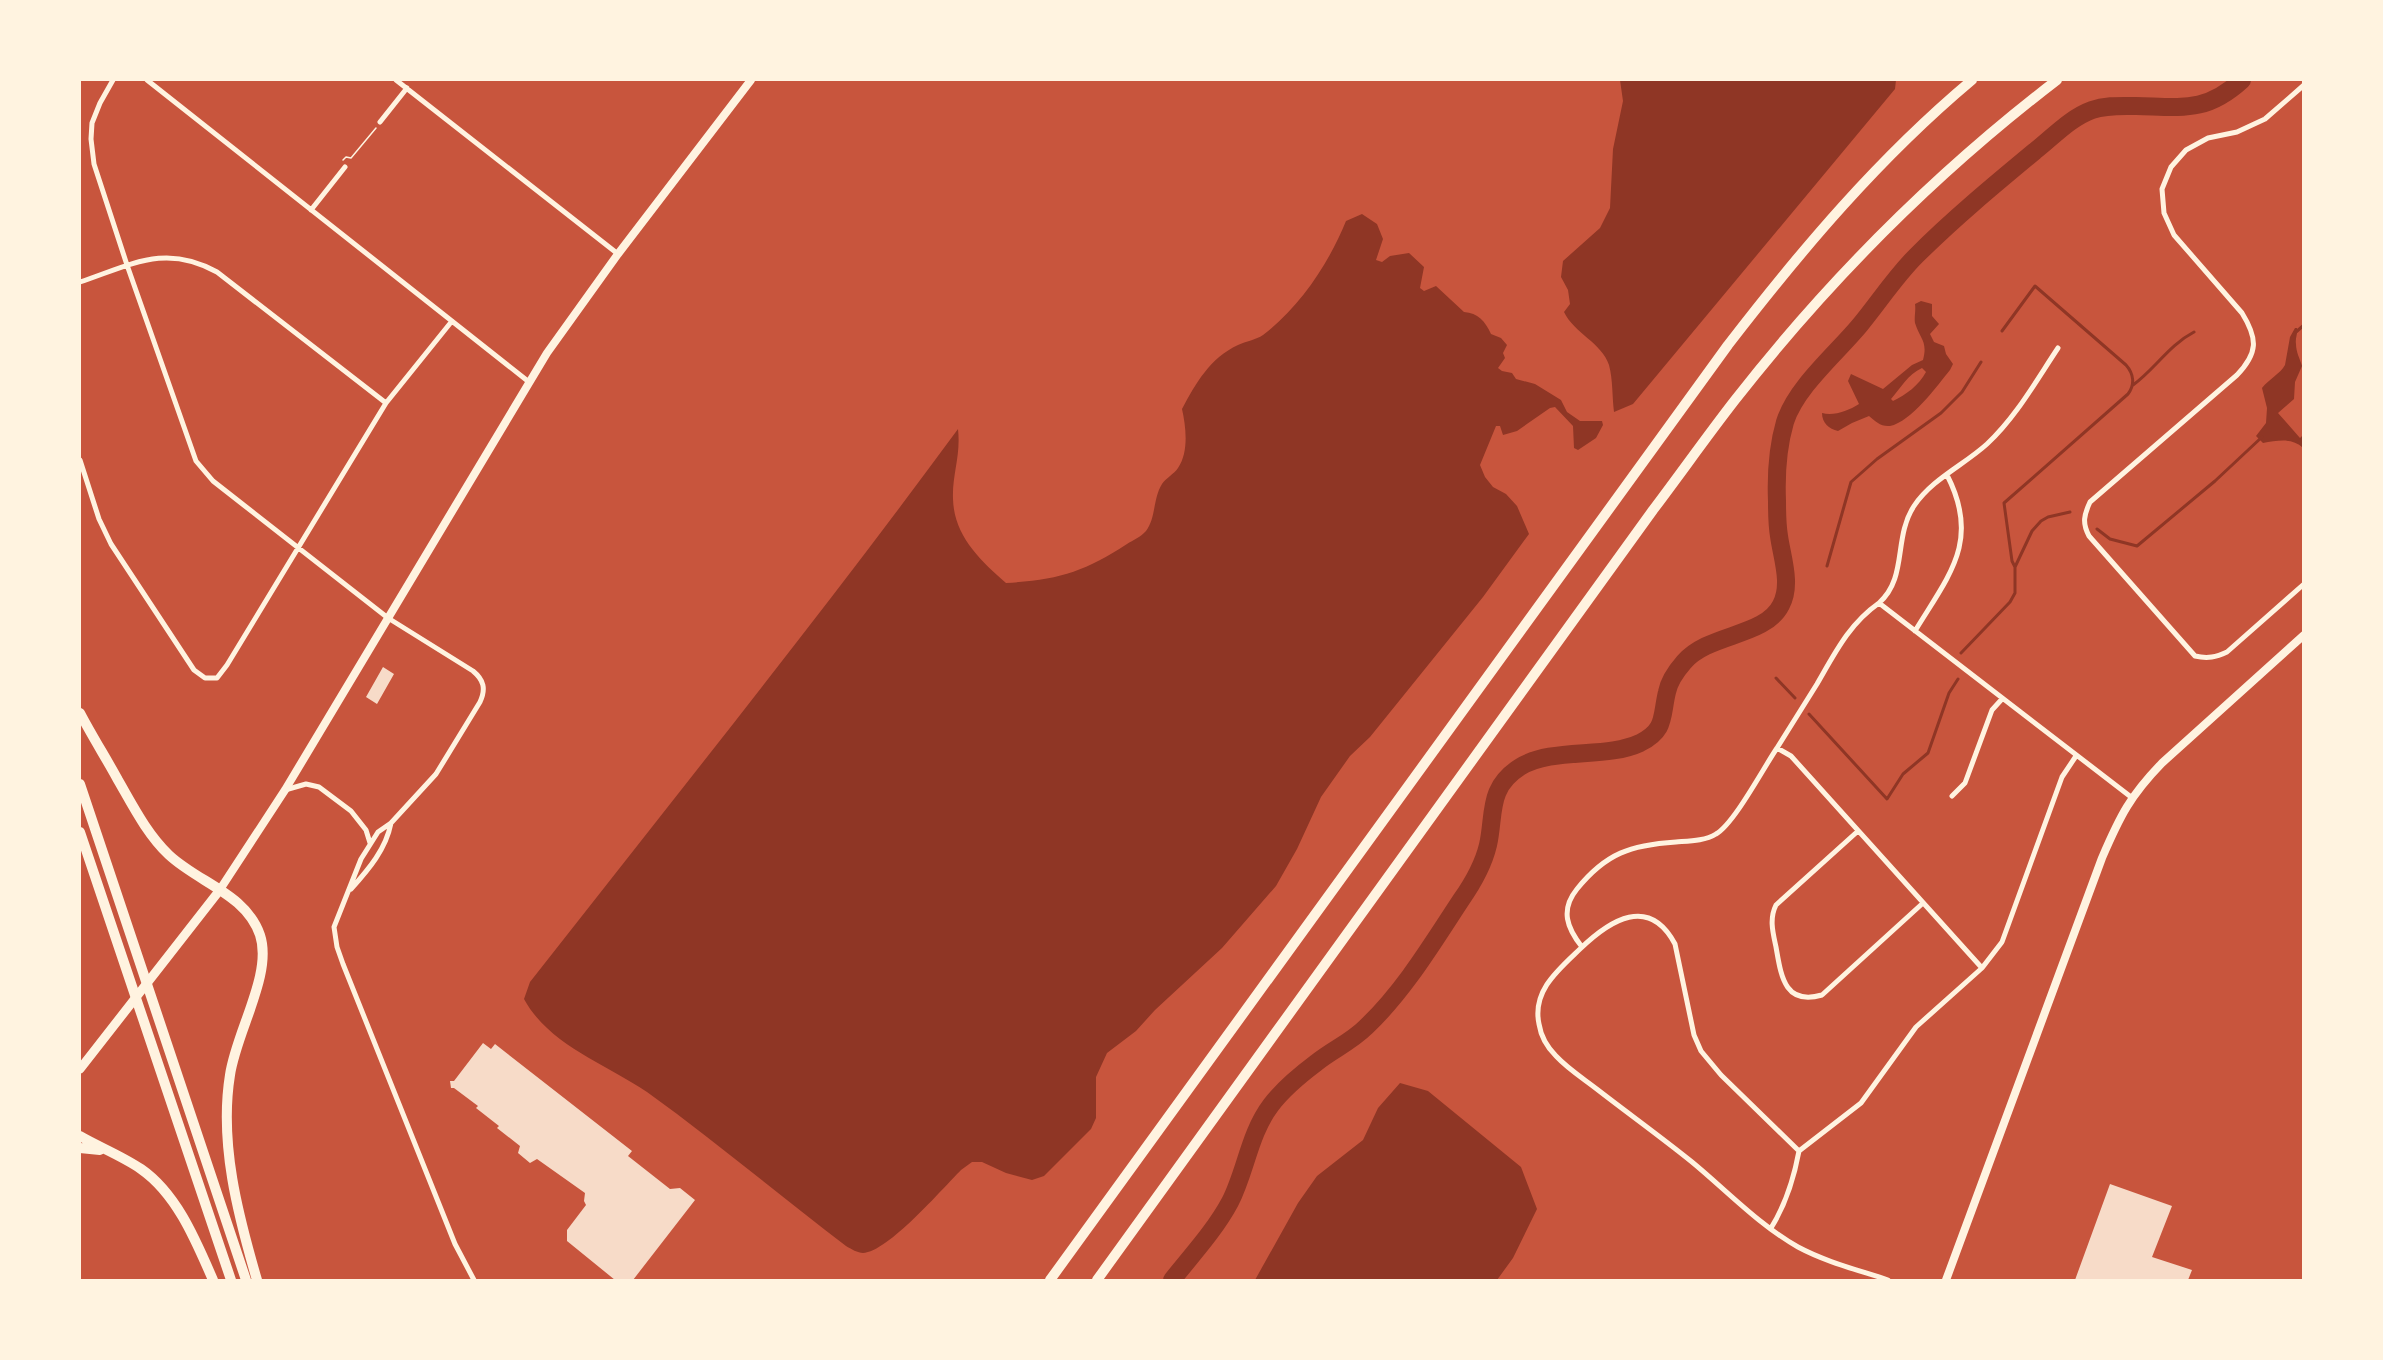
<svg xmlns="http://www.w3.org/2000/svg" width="2383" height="1360" font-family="'Varela Round',sans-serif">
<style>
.water{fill:#8f3625;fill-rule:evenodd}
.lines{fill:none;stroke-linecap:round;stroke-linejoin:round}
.stream{stroke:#8f3625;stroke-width:3}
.river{stroke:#8f3625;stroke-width:18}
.building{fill:#f7dbc8}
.path{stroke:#fff3e0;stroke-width:1.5}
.minor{stroke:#fff3e0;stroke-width:5}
.secondary{stroke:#fff3e0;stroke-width:8}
.primary{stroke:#fff3e0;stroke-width:9}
.motorway{stroke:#fff3e0;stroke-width:10}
</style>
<rect width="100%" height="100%" fill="#c8553d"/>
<path class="water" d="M1620,80H1896L1895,89L1633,404L1614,412C1612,397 1613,380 1609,365C1602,343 1574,333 1564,312L1570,304L1568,290L1561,277L1563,261L1600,228L1610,208L1613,149L1623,101Z
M1362,214L1377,224L1383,239L1376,260L1382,262L1390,256L1409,253L1424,267L1420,288L1424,291L1436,286L1464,312C1478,313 1485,321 1491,334L1501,338L1507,345L1503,353L1505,358L1498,368L1502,371L1512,373L1516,379L1535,384L1561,400L1567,412L1580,421H1602L1603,425L1596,438L1578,450L1574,448L1573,426L1555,407L1550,408L1517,431L1503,435L1500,426H1496L1480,465L1485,477L1493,487L1506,494L1517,506L1529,534L1483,597L1370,737L1350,756L1321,797L1297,849L1276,886L1222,948L1155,1010L1136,1031L1107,1053L1096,1077V1118L1091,1129L1044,1176L1032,1180L1006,1173L982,1162H972L961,1170C942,1189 888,1252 863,1253C858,1253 851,1249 846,1246C779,1195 715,1141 647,1092C606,1064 549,1045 524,999L530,982C674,798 820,617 958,429C961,456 952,474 953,499C954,536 980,560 1006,583C1058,580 1084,572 1127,544C1133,540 1141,537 1146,531C1156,518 1153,498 1162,484C1166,478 1174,474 1178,468C1189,452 1186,427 1182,409C1196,383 1210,358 1238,345C1246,341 1256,340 1263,335C1300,307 1329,263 1346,221Z
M1921,301L1932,304V316L1939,324L1930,334L1934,342L1944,346L1946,354L1953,364L1950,370C1937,386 1911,422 1890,426C1881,427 1875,421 1869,416L1852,423L1838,431C1829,429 1822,423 1822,413C1834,416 1848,411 1859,404L1848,381L1851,374L1883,389L1912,365L1923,360C1928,341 1920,339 1915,323C1914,317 1916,311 1915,304ZM1922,368L1926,372C1919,385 1906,395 1893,401L1891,399C1900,389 1908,374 1922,368Z
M2295,328H2297C2298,334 2295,338 2296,344C2296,352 2300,359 2302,366L2295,382L2294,399L2278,413L2300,438L2303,435V448C2292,437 2277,441 2263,443L2256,436L2266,423L2267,408L2262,388C2269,379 2280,374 2285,365L2290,337Z
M1400,1083L1428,1091L1521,1167L1537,1209L1513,1258L1497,1280H1255L1298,1203L1317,1176L1363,1140L1378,1108Z"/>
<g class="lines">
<path class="stream" d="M2002,331L2035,286L2126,365C2134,374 2135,385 2128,394L2004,503L2012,561L2015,567
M2296,332L2304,325
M2133,385C2155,369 2169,345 2194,332
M2097,529L2110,539L2137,546L2215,481L2262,437
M1827,566L1851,482L1877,459L1941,413L1962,392L1981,362
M1961,653L2010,602L2015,593V567L2032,531L2041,521L2048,517L2070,512
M1776,678L1795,698
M1809,714L1887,799L1903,774L1928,753L1949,693L1958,679"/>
<path class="river" d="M1172,1280C1192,1255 1215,1230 1230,1202C1246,1171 1249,1134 1271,1105C1283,1089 1300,1075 1316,1063C1332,1050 1351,1042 1366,1027C1404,991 1432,944 1461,900C1473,883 1483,866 1488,845C1495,814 1487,788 1520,767C1552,747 1606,759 1640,743C1666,730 1661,717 1667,692C1669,682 1677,670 1684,662C1709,633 1765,637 1781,605C1792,584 1782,558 1779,536C1777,524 1777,513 1777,501C1776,476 1778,446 1785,422C1796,387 1837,353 1860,325C1879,302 1895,277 1916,256C1953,219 1994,185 2035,151C2053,137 2070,118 2092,110C2106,105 2121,106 2136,106C2182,107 2206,113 2242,80"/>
</g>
<path class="building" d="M383,667L394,674L377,704L366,697Z
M483,1043L491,1049L495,1044L632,1151L628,1156L670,1189L680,1188L695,1200L633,1280H615L567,1241V1230L586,1205L584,1201L585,1193L537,1159L530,1163L518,1153L520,1146L497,1128L499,1126L476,1108L478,1106L454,1088H451L450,1081H454Z
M2110,1184L2172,1206L2152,1257L2192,1270L2188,1280H2075Z"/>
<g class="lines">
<path class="path" d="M343,160L346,157L351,158L376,128"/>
<path class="minor" d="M113,80L100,103L92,123L91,139L94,164L127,265L196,461L213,481L388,618L473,671C484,680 486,689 480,702L436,774L391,823L378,832L361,859L334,927L337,947L343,964L455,1244L474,1280
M147,80L529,382
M396,80L618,254
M2304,85L2265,119L2237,132L2208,138L2186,150L2171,167L2162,189L2164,213L2174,235L2242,313C2258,339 2258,353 2237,375L2090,502C2084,515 2082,523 2089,536L2195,656C2208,659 2216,657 2227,652L2304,584
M380,122L407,88
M311,210L345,167
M80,282C131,265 165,243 217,272L386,403
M80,460L99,519L111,544L194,670L205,678H217L227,665L386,403L452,321
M1879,603C1908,577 1893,538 1914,506C1932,479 1964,465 1987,444C2016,417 2036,381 2058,348
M1915,631C1949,575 1981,541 1947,475
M1777,748C1790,727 1804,705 1817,684C1835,653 1849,624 1879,603L2131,797
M285,790L306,784L319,787L351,811L366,830L370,843
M1952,796L1965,783L1992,710L2002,699
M1858,831L1776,905C1769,919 1773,933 1776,947C1781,975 1784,1006 1822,995L1923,903
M351,889C369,869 386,849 391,823
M1582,947C1567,928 1560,910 1577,889C1606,853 1631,845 1676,842C1689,841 1705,841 1716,834C1734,824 1764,767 1777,748L1791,756L1982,968L1916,1027L1861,1103L1799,1151
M1982,968L2002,942L2062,777L2076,756
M1771,1228C1786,1204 1794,1178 1799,1151L1721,1075L1701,1051L1694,1035L1675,944C1649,895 1610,920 1580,949C1558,970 1532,991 1539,1024C1541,1037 1547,1047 1556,1056C1568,1069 1584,1079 1598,1090C1629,1114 1661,1137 1692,1162C1726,1190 1759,1225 1798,1247C1826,1262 1858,1270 1888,1280"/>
<path class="secondary" d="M219,891L285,790L547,353L618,254L751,80
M1946,1280L2102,858C2120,816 2130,796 2162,763L2304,635"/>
<path class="primary" d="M80,1069L219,891"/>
<path class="motorway" d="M80,713C92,736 106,758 118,780C133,806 147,834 169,855C199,883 246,894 260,935C273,974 236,1032 230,1075C219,1143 238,1215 257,1280
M80,784L246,1280
M80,832L231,1280
M80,1136C99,1147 122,1156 141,1169C177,1194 196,1241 213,1280
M80,1148L100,1150
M1050,1280L1728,345C1802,249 1879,158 1972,80
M1097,1280L1653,510C1681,473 1707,436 1735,400C1828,281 1937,172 2057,80"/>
</g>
<rect width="2383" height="1360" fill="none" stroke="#fff3e0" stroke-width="162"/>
</svg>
